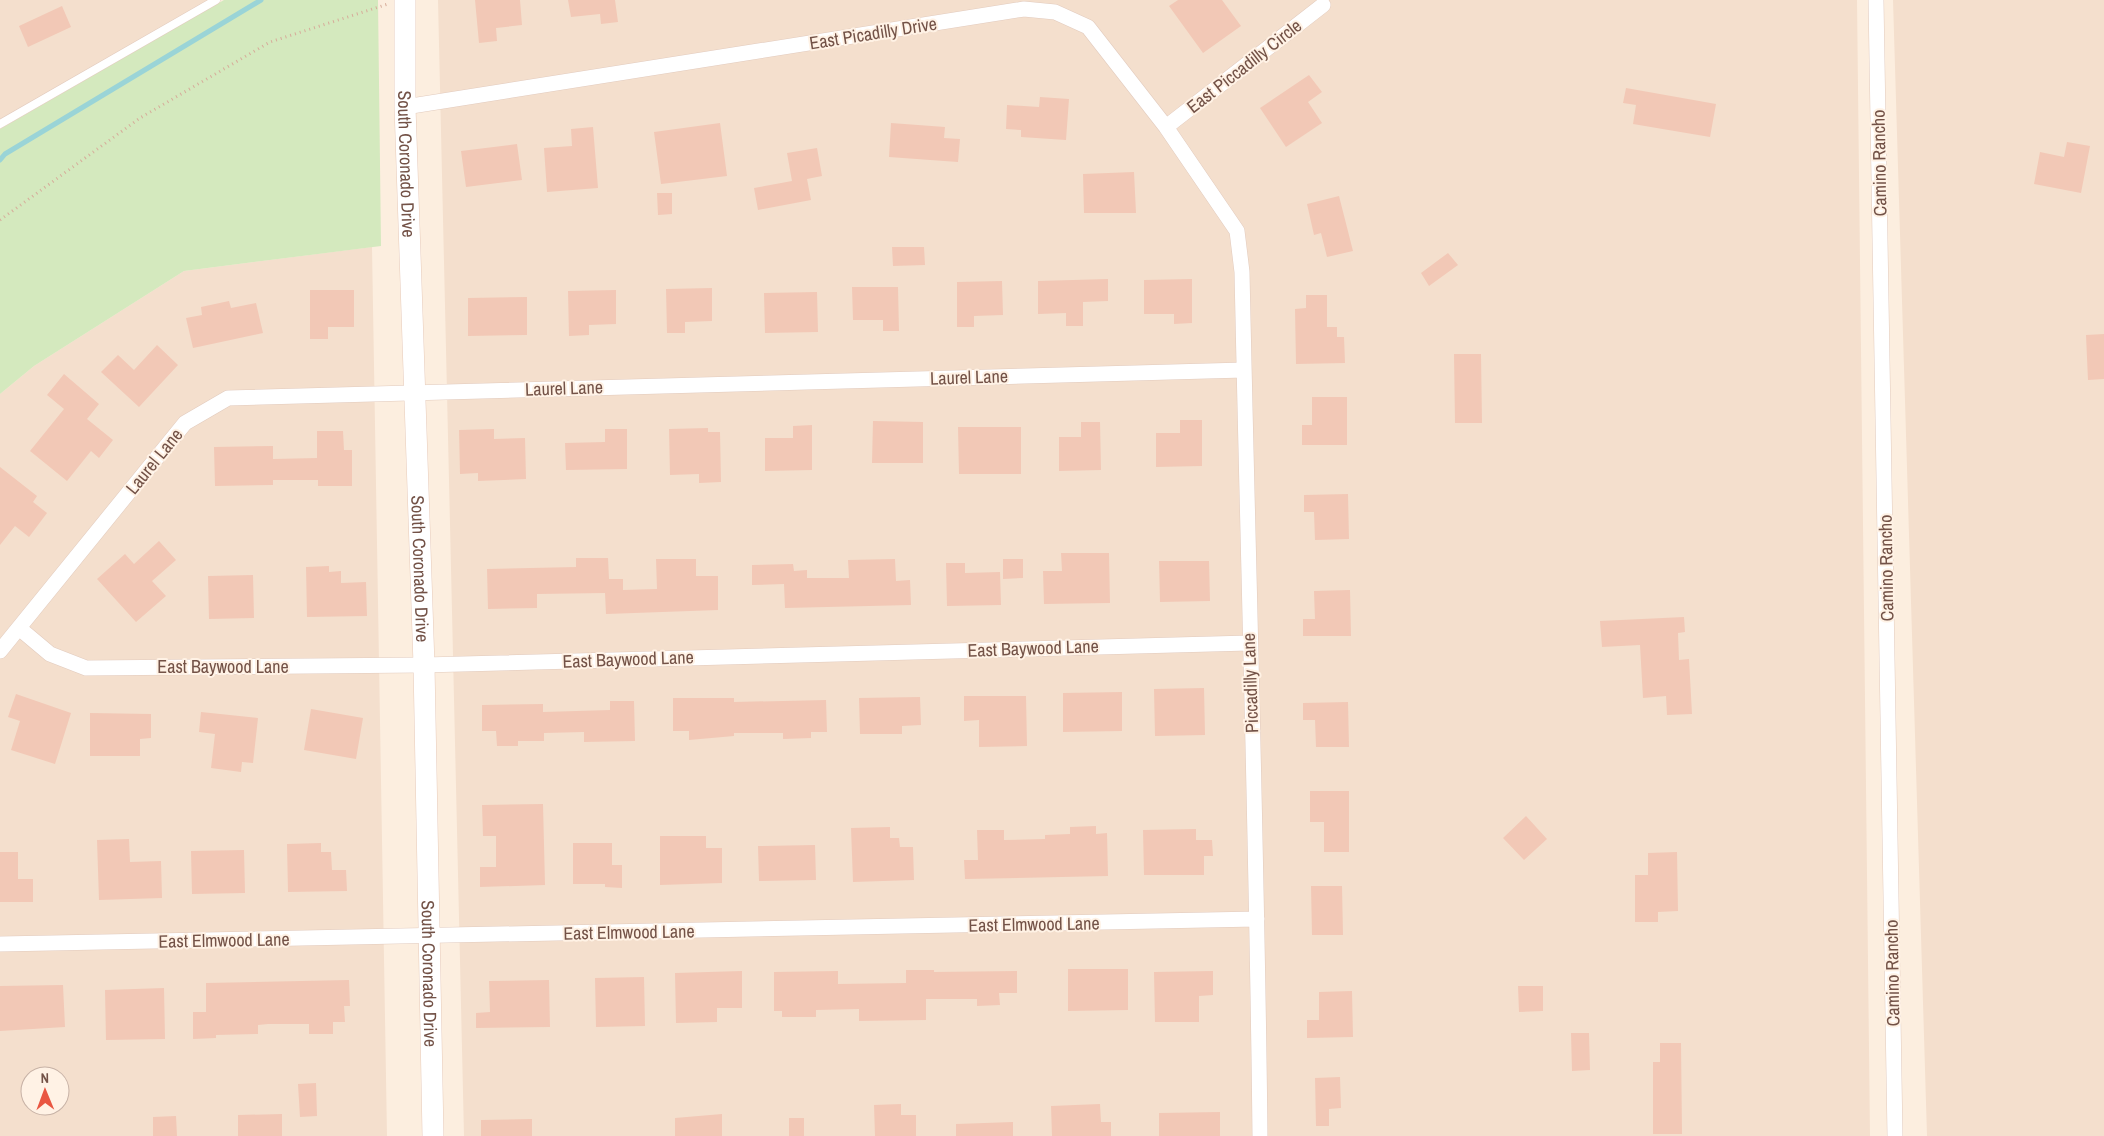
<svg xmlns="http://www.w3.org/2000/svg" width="2104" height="1136" font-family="'Archivo Narrow',sans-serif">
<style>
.residential{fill:#f4dfcd;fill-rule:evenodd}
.grass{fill:#d4e9be}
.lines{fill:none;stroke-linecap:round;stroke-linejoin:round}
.stream{stroke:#9ad4d7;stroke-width:5}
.building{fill:#f2c8b6}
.lane-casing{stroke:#e2cbbe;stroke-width:9}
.street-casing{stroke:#e2cbbe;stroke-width:16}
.secondary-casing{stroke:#e7cbbb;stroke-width:22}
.path{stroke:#d6ac9a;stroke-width:3;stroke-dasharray:1 4;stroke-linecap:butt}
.lane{stroke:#fff;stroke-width:8}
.street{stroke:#fff;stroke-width:15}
.secondary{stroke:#fff;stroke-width:21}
.labels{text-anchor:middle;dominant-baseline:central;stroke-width:4;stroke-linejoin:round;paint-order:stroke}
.street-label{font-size:18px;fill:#735247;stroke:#fff2e5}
</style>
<rect width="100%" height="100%" fill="#fceedf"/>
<path class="residential" d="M0,0H211L0,121Z
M438,0H1857L1870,1136H464Z
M1893,0H2104V1136H1927Z
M372,247L387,1136H0V394L34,366L184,271ZM30,1076H60V1106H30Z"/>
<path class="grass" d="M224,0H378L381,246L184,271L34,366L0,394V129Z"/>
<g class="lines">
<path class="stream" d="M0,160L5,154L261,0"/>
</g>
<path class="building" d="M475,0H520L522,25L496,28L497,41L479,43Z
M568,0H615L618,22L601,24L600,14L571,17Z
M1178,0H1222L1241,26L1203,53L1169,6Z
M62,6L71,27L28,47L19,26Z
M1309,75L1322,92L1308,102L1322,123L1286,147L1260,108Z
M1626,88L1716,104L1710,137L1633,124L1636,105L1623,103Z
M1040,97L1069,99L1066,140L1021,137V130L1006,129L1007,105L1039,107Z
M720,123L727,176L661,184L654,132Z
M891,123L945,127L944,138L960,139L958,162L889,157Z
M593,127L598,188L547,192L544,148L572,146L571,129Z
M2067,142L2090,146L2081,193L2034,184L2040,152L2064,157Z
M517,144L522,180L466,187L461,151Z
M817,148L822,176L807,179L811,200L758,210L754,188L792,181L787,153Z
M1134,172L1136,213H1084L1083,174Z
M657,193H672V214L658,215Z
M1339,196L1353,251L1327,257L1321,233L1314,235L1307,204Z
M892,247H924L925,265L893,266Z
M1448,253L1458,265L1429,286L1421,273Z
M1108,279V301L1083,302V326H1066V313L1038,314V281Z
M1192,279V323L1174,324V314H1144V280Z
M1002,281L1003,315L974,316V327H957V282Z
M852,287H898L899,331H883V320H853Z
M712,288V321L685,322V333H667L666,289Z
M310,290H354V327H328V339H310Z
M616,290V324L589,325V335L569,336L568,291Z
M817,292L818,332L765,333L764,293Z
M1306,295H1327V327H1337V337H1344L1345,363L1296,364L1295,309L1306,308Z
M527,297V335L468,336V298Z
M229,301L231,308L256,303L263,333L193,348L186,318L202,315L201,307Z
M2104,334V379L2088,380L2086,335Z
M157,345L178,365L139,407L101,372L118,355L134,370Z
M1454,354H1481L1482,423H1455Z
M64,374L99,404L87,419L113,440L99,458L91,451L67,481L30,451L64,409L47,395Z
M1312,397H1347V445H1302V425H1312Z
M1180,420H1202V466L1156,467V433H1180Z
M873,421L923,422V463H872Z
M1081,422H1100L1101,470L1059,471V437H1081Z
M812,425V470L765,471V438H793V426Z
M958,427H1021V474H959Z
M708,428V432H720L721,482L699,483V474L670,475L669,429Z
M494,429V439L525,438L526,479L478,481V473L460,474L459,430Z
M605,429H627V469L566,470L565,443L605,442Z
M317,431H343L344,450H352V486H318V480H273V485L215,486L214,447L273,446V459L317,458Z
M0,467L37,496L33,502L47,513L29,537L15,526L0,545Z
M1348,494L1349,539L1315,540L1314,512H1304V495Z
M159,541L176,560L152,581L166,596L136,622L97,579L125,554L134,564Z
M1061,553H1109L1110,603L1044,604L1043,571H1062Z
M576,558H608L609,579H623V590L657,589L656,559H696V576H718V610L606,614L605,593L537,594V608L488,609L487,569L576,567Z
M895,559L896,581L910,580L911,605L785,608L784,584L752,585V565L793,564L794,571L807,570V578H849L848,560Z
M1003,559H1023V578L1003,579Z
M1159,561H1209L1210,601L1160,602Z
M946,563H965V573L1000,572L1001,605L947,606Z
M329,566V572L341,571V583L366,582L367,616L307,617L306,567Z
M253,575L254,618L209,619L208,576Z
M1350,590L1351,636H1303V619H1315L1314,591Z
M1684,617L1685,632L1678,633L1679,660L1689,659L1692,714L1667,715L1666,696L1643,698L1640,645L1602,647L1600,621Z
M1204,688L1205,735L1155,736L1154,689Z
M1122,692V731L1063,732V693Z
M16,694L71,713L55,764L11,750L20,721L8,717Z
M964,696H1026L1027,746L979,747V720L964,721Z
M920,697L921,725L902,726V734H860L859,698Z
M673,698H734V702L826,700L827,732H811V738L783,739V733H734V736L689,740V731H673Z
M610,701H634L635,741L584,742V732L544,733V741H518V746H497L496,731H482V705L543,704V712L610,710Z
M1348,702L1349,747H1316L1315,720H1303V703Z
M311,709L363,718L356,759L304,750Z
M201,712L258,718L253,763L242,762L241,772L211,768L215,734L199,732Z
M90,713L151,714V738L140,739V756H90Z
M1310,791H1349V852H1324V822H1310Z
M543,804L545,885L480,887V867H496V836H483L482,805Z
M1526,816L1547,839L1524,860L1503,838Z
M1096,826V834L1107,833L1108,876L965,879L964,860H978L977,830H1004V840L1045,839V835L1070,834V827Z
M890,827V838H899L900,847H913L914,880L853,882L851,828Z
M1196,829V840H1212L1213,856H1204V875H1144L1143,830Z
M660,836H706V848H722V883L660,885Z
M129,839L130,862L161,861L162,898L99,900L97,840Z
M321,843V852H331L332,870H346L347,891L288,892L287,844Z
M573,843H612V865H622V888L605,887V884H573Z
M815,845L816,880L759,881L758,846Z
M244,850L245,893L192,894L191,851Z
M0,852H18V879H33V902H0Z
M1677,852L1678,911L1658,912V922H1635V875H1648V853Z
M1311,886H1342L1343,935H1312Z
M1068,969H1128V1010L1068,1011Z
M906,970H934V972L1017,971V993H999L1000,1005L977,1006V999H926V1020L859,1021V1009L816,1010V1017H782V1011H774V972L838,971V984L906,983Z
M742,971V1008H717V1022L676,1023L675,973Z
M1213,971V995L1199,996V1022H1155L1154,972Z
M644,977L645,1026L596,1027L595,978Z
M349,980L350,1006H344L345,1022H333V1034H309V1024H268L258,1025V1034L216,1035V1038L193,1039V1012H206V983Z
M549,980L550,1027L476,1028V1013L490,1012L489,981Z
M63,985L65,1027L0,1031V986Z
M1518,986H1543V1011L1519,1012Z
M164,988L165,1039L106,1040L105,990Z
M1352,991L1353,1037L1307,1038V1020H1319V992Z
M1571,1033H1589L1590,1070L1572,1071Z
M1660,1043H1681L1682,1134H1653V1062H1660Z
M1340,1077L1341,1108L1329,1109V1126H1316L1315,1078Z
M316,1083L317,1116L300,1117L298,1084Z
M901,1104V1115H916V1136H875L874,1105Z
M1100,1104L1101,1122H1111V1136H1052L1051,1106Z
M1220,1112V1136H1159V1113Z
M282,1114V1136H238V1115Z
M722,1114V1136H675V1118Z
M176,1116L177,1136H153V1117Z
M789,1118H804V1136H789Z
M532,1119V1136H481V1120Z
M1013,1122V1136H956V1124Z"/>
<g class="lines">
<defs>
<path id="lane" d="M0,124L216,0"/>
<path id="street" d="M1876,0L1895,1136
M405,107L1024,9L1055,12L1088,27L1166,127L1237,231L1242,272C1248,560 1257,848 1260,1136
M1166,127L1323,5
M19,628L50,654L86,668L424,665L1249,643
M0,651L185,423L228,398L1244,370
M0,944L1257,919"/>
<g id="secondary">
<path id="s1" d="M405,0V107L424,665L433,1136"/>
</g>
</defs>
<use href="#lane" class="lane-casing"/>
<use href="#street" class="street-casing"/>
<use href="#secondary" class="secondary-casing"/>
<path class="path" d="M0,220L140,118L270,42L388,4"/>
<use href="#lane" class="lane"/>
<use href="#street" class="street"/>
<use href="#secondary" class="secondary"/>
</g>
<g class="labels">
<g class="street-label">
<text transform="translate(873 33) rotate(-9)">East Picadilly Drive</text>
<text transform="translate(1244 66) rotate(-38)">East Piccadilly Circle</text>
<text stroke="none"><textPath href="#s1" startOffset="164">South Coronado Drive</textPath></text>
<text transform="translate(1879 163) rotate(-91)">Camino Rancho</text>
<text transform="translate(969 377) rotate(-2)">Laurel Lane</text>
<text transform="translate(564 388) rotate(-2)">Laurel Lane</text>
<text transform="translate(154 461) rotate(-51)">Laurel Lane</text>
<text stroke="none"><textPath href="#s1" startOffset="569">South Coronado Drive</textPath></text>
<text transform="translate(1886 568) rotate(-91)">Camino Rancho</text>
<text transform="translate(1033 648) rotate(-2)">East Baywood Lane</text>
<text transform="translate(628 659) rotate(-2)">East Baywood Lane</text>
<text x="223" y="666">East Baywood Lane</text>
<text transform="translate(1250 683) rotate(-92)">Piccadilly Lane</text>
<text transform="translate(1034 924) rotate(-1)">East Elmwood Lane</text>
<text transform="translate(629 932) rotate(-1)">East Elmwood Lane</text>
<text transform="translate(224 940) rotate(-1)">East Elmwood Lane</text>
<text stroke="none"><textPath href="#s1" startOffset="974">South Coronado Drive</textPath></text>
<text transform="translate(1892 973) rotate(-91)">Camino Rancho</text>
</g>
</g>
<g transform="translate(45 1091) rotate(359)"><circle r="24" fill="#fff2e5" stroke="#c7b2a6"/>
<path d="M0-4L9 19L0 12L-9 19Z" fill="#e95641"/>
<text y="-8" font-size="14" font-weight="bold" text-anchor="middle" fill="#735247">N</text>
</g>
</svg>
